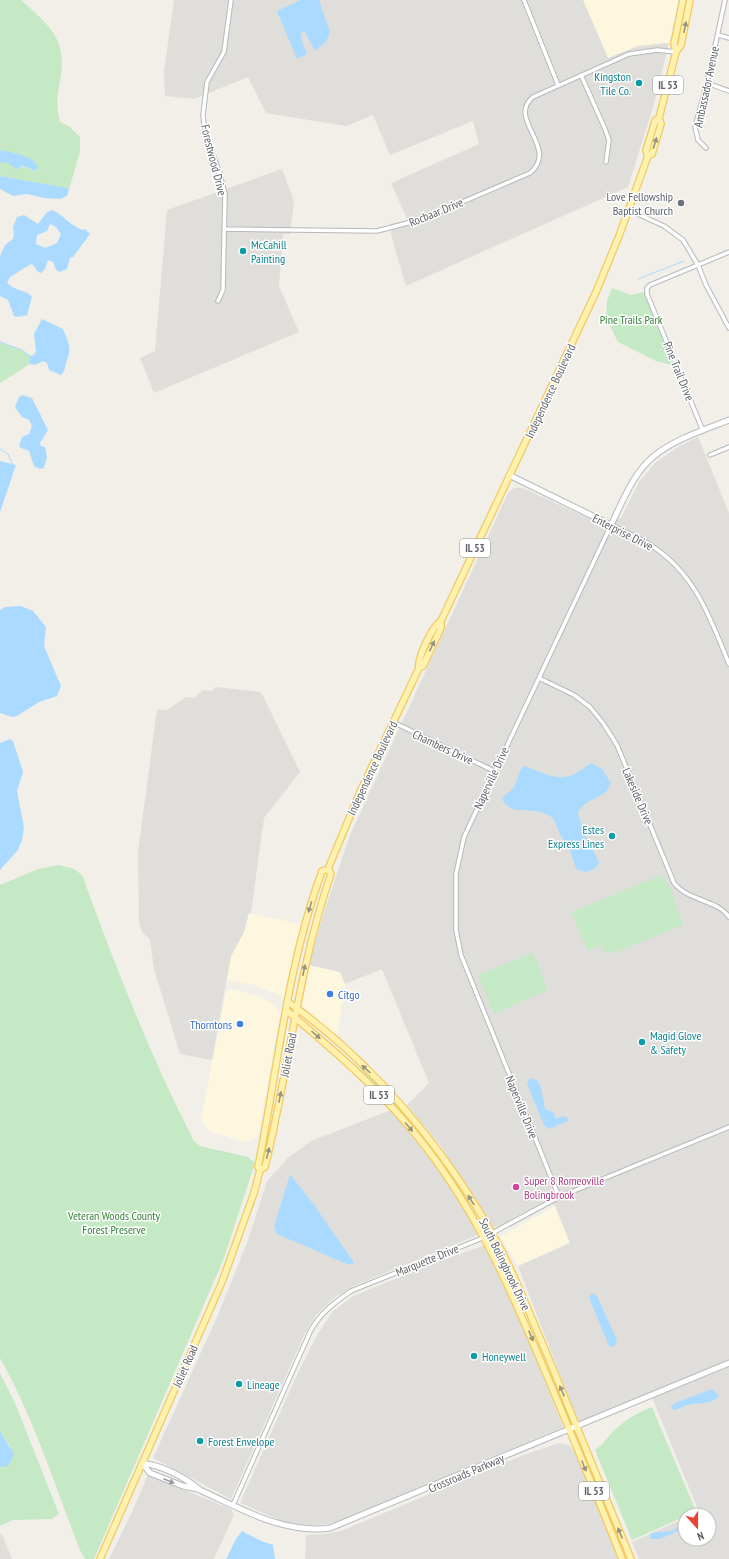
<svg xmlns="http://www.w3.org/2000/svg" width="729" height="1559" font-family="'PT Sans Narrow',sans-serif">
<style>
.commercial{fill:#fef7e0}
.industrial{fill:#e0deda}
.green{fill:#c5e8c5}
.water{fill:#aadaff;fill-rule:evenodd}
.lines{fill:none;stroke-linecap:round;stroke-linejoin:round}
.stream{stroke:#aadaff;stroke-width:1}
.street-casing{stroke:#b5b8bc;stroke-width:5.5}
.secondary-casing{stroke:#b6babf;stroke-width:7}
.primary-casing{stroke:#f2c960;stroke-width:8}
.street{stroke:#fff;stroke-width:3.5}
.secondary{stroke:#fff;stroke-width:5}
.primary{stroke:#fff2af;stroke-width:5.5}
.oneway{fill:#979581}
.oneway2{fill:#979a9d}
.culture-dot{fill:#0f9aa8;stroke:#fff;stroke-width:1.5}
.worship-dot{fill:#6b7280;stroke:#fff;stroke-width:1.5}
.shop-dot{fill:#3f7fe0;stroke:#fff;stroke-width:1.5}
.hotel-dot{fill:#d1479c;stroke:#fff;stroke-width:1.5}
.labels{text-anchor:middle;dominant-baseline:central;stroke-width:3;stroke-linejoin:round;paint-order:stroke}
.shield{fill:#fff;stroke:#8f9295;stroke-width:1}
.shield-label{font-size:11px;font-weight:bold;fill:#5f6368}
.culture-label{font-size:12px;fill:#0d838f;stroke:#fff;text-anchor:start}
.street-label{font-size:12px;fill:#5f6368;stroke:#fff}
.worship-label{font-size:12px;fill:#5b616d;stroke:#fff;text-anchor:end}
.park-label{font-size:12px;fill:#348238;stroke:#fff}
.shop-label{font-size:12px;fill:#366cbe;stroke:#fff;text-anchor:start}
.hotel-label{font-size:12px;fill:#b23c85;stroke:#fff;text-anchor:start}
</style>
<rect width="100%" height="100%" fill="#f1efe8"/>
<path class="commercial" d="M583,0H678L669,43L638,46L608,58Z
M249,913L304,925L287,1000L275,993L254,985L227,980L231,956L244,932Z
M309,965L340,972L345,984L337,1037L302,1006Z
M232,989L261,997L274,1005L280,1014L259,1131L257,1137L246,1142L210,1132L202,1122V1114L226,992Z
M555,1206L570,1242L518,1266L500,1237Z"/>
<path class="industrial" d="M174,0H583L608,58L638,46L669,43L654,104L628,187L406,286L392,239L390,224L405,221L407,219L391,183L479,144L473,121L390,155L373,115L346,126L266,113L248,77L194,99L165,96L164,71Z
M282,169L294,201L290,234H283L279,286L299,332L154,393L140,358L155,351L167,210Z
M698,437L729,513V1559H639L632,1542L685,1518V1539H709V1515H692L699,1512L651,1395L579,1424L518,1266L570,1243L555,1206L547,1200L500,1226L493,1227L490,1225L440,1145L407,1105L429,1083L382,969L345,984L340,972L309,965L323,915L350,835L508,493L514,488H523L601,524L621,518L639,482L655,463L678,447Z
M216,687L261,692L300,772L264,818L251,913H249L244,932L231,956L212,1060L180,1054L154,969L150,940L142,932L139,923L138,852L157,709L167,710L186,697L194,698L203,690L211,691Z
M391,1110L444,1177L480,1234L354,1286L335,1297L316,1315L305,1333L231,1499L153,1458L218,1315L247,1243L267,1181L288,1158L311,1141Z
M485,1245L506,1284L563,1427L335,1523L307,1526L282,1521L240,1503L295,1379L316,1337L332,1312L353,1296L435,1263Z
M559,1443L569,1445L573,1450L588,1481L620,1559H305L306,1535L323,1534L341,1531L521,1456Z
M148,1475L231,1509L234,1515L214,1559H109L132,1512Z
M2,1534L12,1559H0V1535Z"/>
<path class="green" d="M0,0H21C45,22 67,37 61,74C58,93 55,104 60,122L70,127L80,137V152L69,189L0,176V163L6,162L36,171L38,167L27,157L0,150Z
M612,288L631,295L644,292L671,360V365L656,361L618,342L606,318L607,301Z
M0,342L22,350L30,356V364L0,383Z
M59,865L74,869L82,875C115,965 150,1056 194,1141L200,1146L248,1157L255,1163L224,1258L94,1559H85L80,1550C55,1486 34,1418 0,1358V885L38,869Z
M662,875L671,891L683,925L612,954V951L605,954L602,945L588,951L571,912Z
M532,953L534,955L548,990L494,1014L478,975Z
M342,1054L386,1090L440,1158L473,1208L427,1144Z
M0,1373L15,1403L59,1514L52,1519L13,1520L0,1526V1467L3,1468L11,1448L0,1431Z
M652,1407L695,1509V1512L632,1540L595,1450C601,1446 604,1442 608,1437C620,1423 634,1414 652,1407Z"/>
<path class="water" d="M301,0H319L330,32L326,42L315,51L305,32L302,31L301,38L307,54L297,59L277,11Z
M0,150C12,153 32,154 38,167L36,171L22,166L17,169L6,162L0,163Z
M0,176L66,188L69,189L67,196L60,199L44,198L27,194L13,196L0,189Z
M52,210C64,215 68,224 82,230L85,229L90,234L73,257L70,258L67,269L60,272L56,270L53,262L48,260L45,269L41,273L37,271L34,266L31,264L10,277L7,283C16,292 26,289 32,297L27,315L18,317L14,316L8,300L0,296V256L5,245L13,239L14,235L13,227L17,217L24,215L38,224L46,213ZM50,224L56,227L61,234L57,243L45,248L36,244L37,235L47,231Z
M42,319L63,329C68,342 72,347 67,360C65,365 66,370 61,375L49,370L47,363L43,361L35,365L30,364V356L34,355L36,351L34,334Z
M23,395L32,398L48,430L40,443L41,446L45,447L47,457L44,468L40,469L34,466L29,451L19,447L22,437L29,434L32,426L29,420L22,417L15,407L19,397Z
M0,461L16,465L0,512Z
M21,606L33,611L46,627L44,646L61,686L57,696L39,702L17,716L12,717L0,713V610L5,607Z
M10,739L13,741L23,772L17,791L24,827L22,840L18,850L0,870V743Z
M591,763L602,769L611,783C605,801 585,796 578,813L584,833L599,862L596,868L587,872L578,870L575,866L569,848L560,834L553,818C548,815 541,811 535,811C521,809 509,813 502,799C505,793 511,793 514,787C518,780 518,771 524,766C543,772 559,784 578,772C583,769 587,766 591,763Z
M530,1078L537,1080L541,1087L545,1109L554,1113L556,1119L563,1116L568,1118V1121L549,1129L544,1125L527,1084Z
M290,1174L314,1205L353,1261V1264H347L277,1234L274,1227Z
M593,1293L597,1296L616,1338L617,1342L614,1347L609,1346L590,1300V1295Z
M712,1389L719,1395C716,1403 701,1403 694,1404C687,1404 681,1408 675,1410L670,1408L675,1403Z
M0,1431L14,1454C11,1461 9,1468 0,1467Z
M685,1521V1528L660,1539H650V1534L656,1532L672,1531Z
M242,1531L261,1541L273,1545L275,1559H226L236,1539Z"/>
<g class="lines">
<path class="stream" d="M638,279L684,261
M0,342L22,350L30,356
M0,449L8,454L12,464"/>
<defs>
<path id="street" d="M524,0L558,85
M718,35L729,38
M581,75L605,129L609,140L606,162
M707,83L729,91
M706,148L698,140L695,127L707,83L725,0
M629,210L664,226L683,240L698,265L706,285L729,328
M225,229L377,231L423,219L530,173C560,148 506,119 533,97L629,54L657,50L676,52
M218,301L223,290L225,194L219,171L205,133L203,115L207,82L224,52L231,0
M703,431L647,294V288L650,285L729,252
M710,455L729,447
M539,678L574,695L590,707L603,723L617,745L674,883C688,901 718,900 729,917
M393,722L494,771
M559,1197L461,955L456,930V874L464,837L611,525C624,532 639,537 652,546C695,574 710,617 729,664
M233,1505L310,1332C319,1314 335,1302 351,1291L485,1237L559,1197L729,1127"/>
<path id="secondary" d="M509,475L611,525C623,501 633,473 654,456C675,439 704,430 729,420
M142,1463C163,1466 184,1477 200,1490C242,1509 283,1534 330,1528L729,1363
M142,1463L150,1473L183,1486L198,1489"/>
<path id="primary" d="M676,52L681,45L690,0
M648,156L646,151L655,121L659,118L676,52L674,44L683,0
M419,668C417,659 432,626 441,621
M288,1002C374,1063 446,1150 497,1242C516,1277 530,1315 546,1352C575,1421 603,1490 631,1559
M286,1010C336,1052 385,1094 425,1146C482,1220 514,1297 550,1383C574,1441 599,1500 622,1559
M260,1170L258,1167C278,1068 287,966 322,871L328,869L360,792L419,668L423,666L441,628V621L596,292L619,236L648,156L652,154L661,124L659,118
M100,1559L222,1282L254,1193L260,1170L265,1167C289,1070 298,969 331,874L328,869"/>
</defs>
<use href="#street" class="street-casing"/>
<use href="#secondary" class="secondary-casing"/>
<use href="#primary" class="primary-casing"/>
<use href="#street" class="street"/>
<use href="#secondary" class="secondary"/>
<use href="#primary" class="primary"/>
</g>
<defs><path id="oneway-solid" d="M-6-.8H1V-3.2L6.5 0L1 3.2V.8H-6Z"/></defs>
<g class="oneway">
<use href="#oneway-solid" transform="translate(685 27) rotate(-78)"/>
<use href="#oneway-solid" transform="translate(655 143) rotate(-73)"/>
<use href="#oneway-solid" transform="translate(432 646) rotate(-65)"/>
<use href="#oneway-solid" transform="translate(310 907) rotate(107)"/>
<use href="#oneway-solid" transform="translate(304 970) rotate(-78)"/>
<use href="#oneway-solid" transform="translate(316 1035) rotate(41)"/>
<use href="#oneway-solid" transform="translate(366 1069) rotate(-138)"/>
<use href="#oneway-solid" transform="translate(280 1097) rotate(-79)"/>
<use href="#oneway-solid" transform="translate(409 1127) rotate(49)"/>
<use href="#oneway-solid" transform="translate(268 1153) rotate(-76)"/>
<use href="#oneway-solid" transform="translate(471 1200) rotate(-122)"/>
<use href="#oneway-solid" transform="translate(531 1336) rotate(67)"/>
<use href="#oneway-solid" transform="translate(562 1391) rotate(-113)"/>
<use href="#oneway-solid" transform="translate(584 1466) rotate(68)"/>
<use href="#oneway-solid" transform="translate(620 1533) rotate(-113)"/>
</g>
<use class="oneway2" href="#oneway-solid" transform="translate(169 1481) rotate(22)"/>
<g class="culture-dot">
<circle cx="639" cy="83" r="4"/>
<circle cx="243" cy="251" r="4"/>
<circle cx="612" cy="836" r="4"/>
<circle cx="642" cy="1042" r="4"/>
<circle cx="474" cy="1356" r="4"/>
<circle cx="239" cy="1384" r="4"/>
<circle cx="200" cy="1441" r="4"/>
</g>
<circle class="worship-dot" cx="681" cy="203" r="4"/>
<g class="shop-dot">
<circle cx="330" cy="994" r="4"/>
<circle cx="240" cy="1024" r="4"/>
</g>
<circle class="hotel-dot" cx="516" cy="1187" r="4"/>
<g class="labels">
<g class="shield">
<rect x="653" y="76" width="30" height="18" rx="3"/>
<rect x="460" y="539" width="30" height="18" rx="3"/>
<rect x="364" y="1086" width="30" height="18" rx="3"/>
<rect x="579" y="1482" width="30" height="18" rx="3"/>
</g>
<g class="shield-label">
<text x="668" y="85">IL 53</text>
<text x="475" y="548">IL 53</text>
<text x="379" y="1095">IL 53</text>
<text x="594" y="1491">IL 53</text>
</g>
<g class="culture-label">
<text x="631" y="76" text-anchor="end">Kingston<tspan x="631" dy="14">Tile Co.</tspan></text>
<text x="251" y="244">McCahill<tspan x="251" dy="14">Painting</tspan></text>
<text x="604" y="829" text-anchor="end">Estes<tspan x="604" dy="14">Express Lines</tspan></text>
<text x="650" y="1035">Magid Glove<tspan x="650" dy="14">&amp; Safety</tspan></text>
<text x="482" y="1356">Honeywell</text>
<text x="247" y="1384">Lineage</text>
<text x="208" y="1441">Forest Envelope</text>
</g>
<g class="street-label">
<text transform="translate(706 87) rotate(-78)">Ambassador Avenue</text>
<text transform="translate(214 160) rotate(76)">Forestwood Drive</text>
<text transform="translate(436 212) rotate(-22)">Rocbaar Drive</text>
<text transform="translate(679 371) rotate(68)">Pine Trail Drive</text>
<text transform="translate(550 391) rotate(-65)">Independence Boulevard</text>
<text transform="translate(623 532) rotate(27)">Enterprise Drive</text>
<text transform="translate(443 747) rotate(25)">Chambers Drive</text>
<text transform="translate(372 768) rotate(-65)">Independence Boulevard</text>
<text transform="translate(491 778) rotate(-65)">Naperville Drive</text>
<text transform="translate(638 796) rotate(67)">Lakeside Drive</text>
<text transform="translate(288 1055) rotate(-79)">Joliet Road</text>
<text transform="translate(522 1107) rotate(68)">Naperville Drive</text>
<text transform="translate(427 1260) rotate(-22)">Marquette Drive</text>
<text transform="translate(505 1264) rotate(64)">South Bolingbrook Drive</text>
<text transform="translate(185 1366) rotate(-66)">Joliet Road</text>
<text transform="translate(466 1473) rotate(-23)">Crossroads Parkway</text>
</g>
<g class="worship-label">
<text x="673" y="196">Love Fellowship<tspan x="673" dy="14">Baptist Church</tspan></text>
</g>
<g class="park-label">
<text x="631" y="319">Pine Trails Park</text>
<text x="114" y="1215">Veteran Woods County<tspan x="114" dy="14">Forest Preserve</tspan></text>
</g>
<g class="shop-label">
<text x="338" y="994">Citgo</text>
<text x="232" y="1024" text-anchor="end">Thorntons</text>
</g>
<g class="hotel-label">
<text x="524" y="1180">Super 8 Romeoville<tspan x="524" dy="14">Bolingbrook</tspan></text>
</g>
</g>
<g transform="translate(697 1527) rotate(159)"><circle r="19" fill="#ffffff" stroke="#bfc1c3"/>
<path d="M0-3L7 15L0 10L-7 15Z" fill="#ea4335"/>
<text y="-6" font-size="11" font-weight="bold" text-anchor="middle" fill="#5f6368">N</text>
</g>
</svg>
